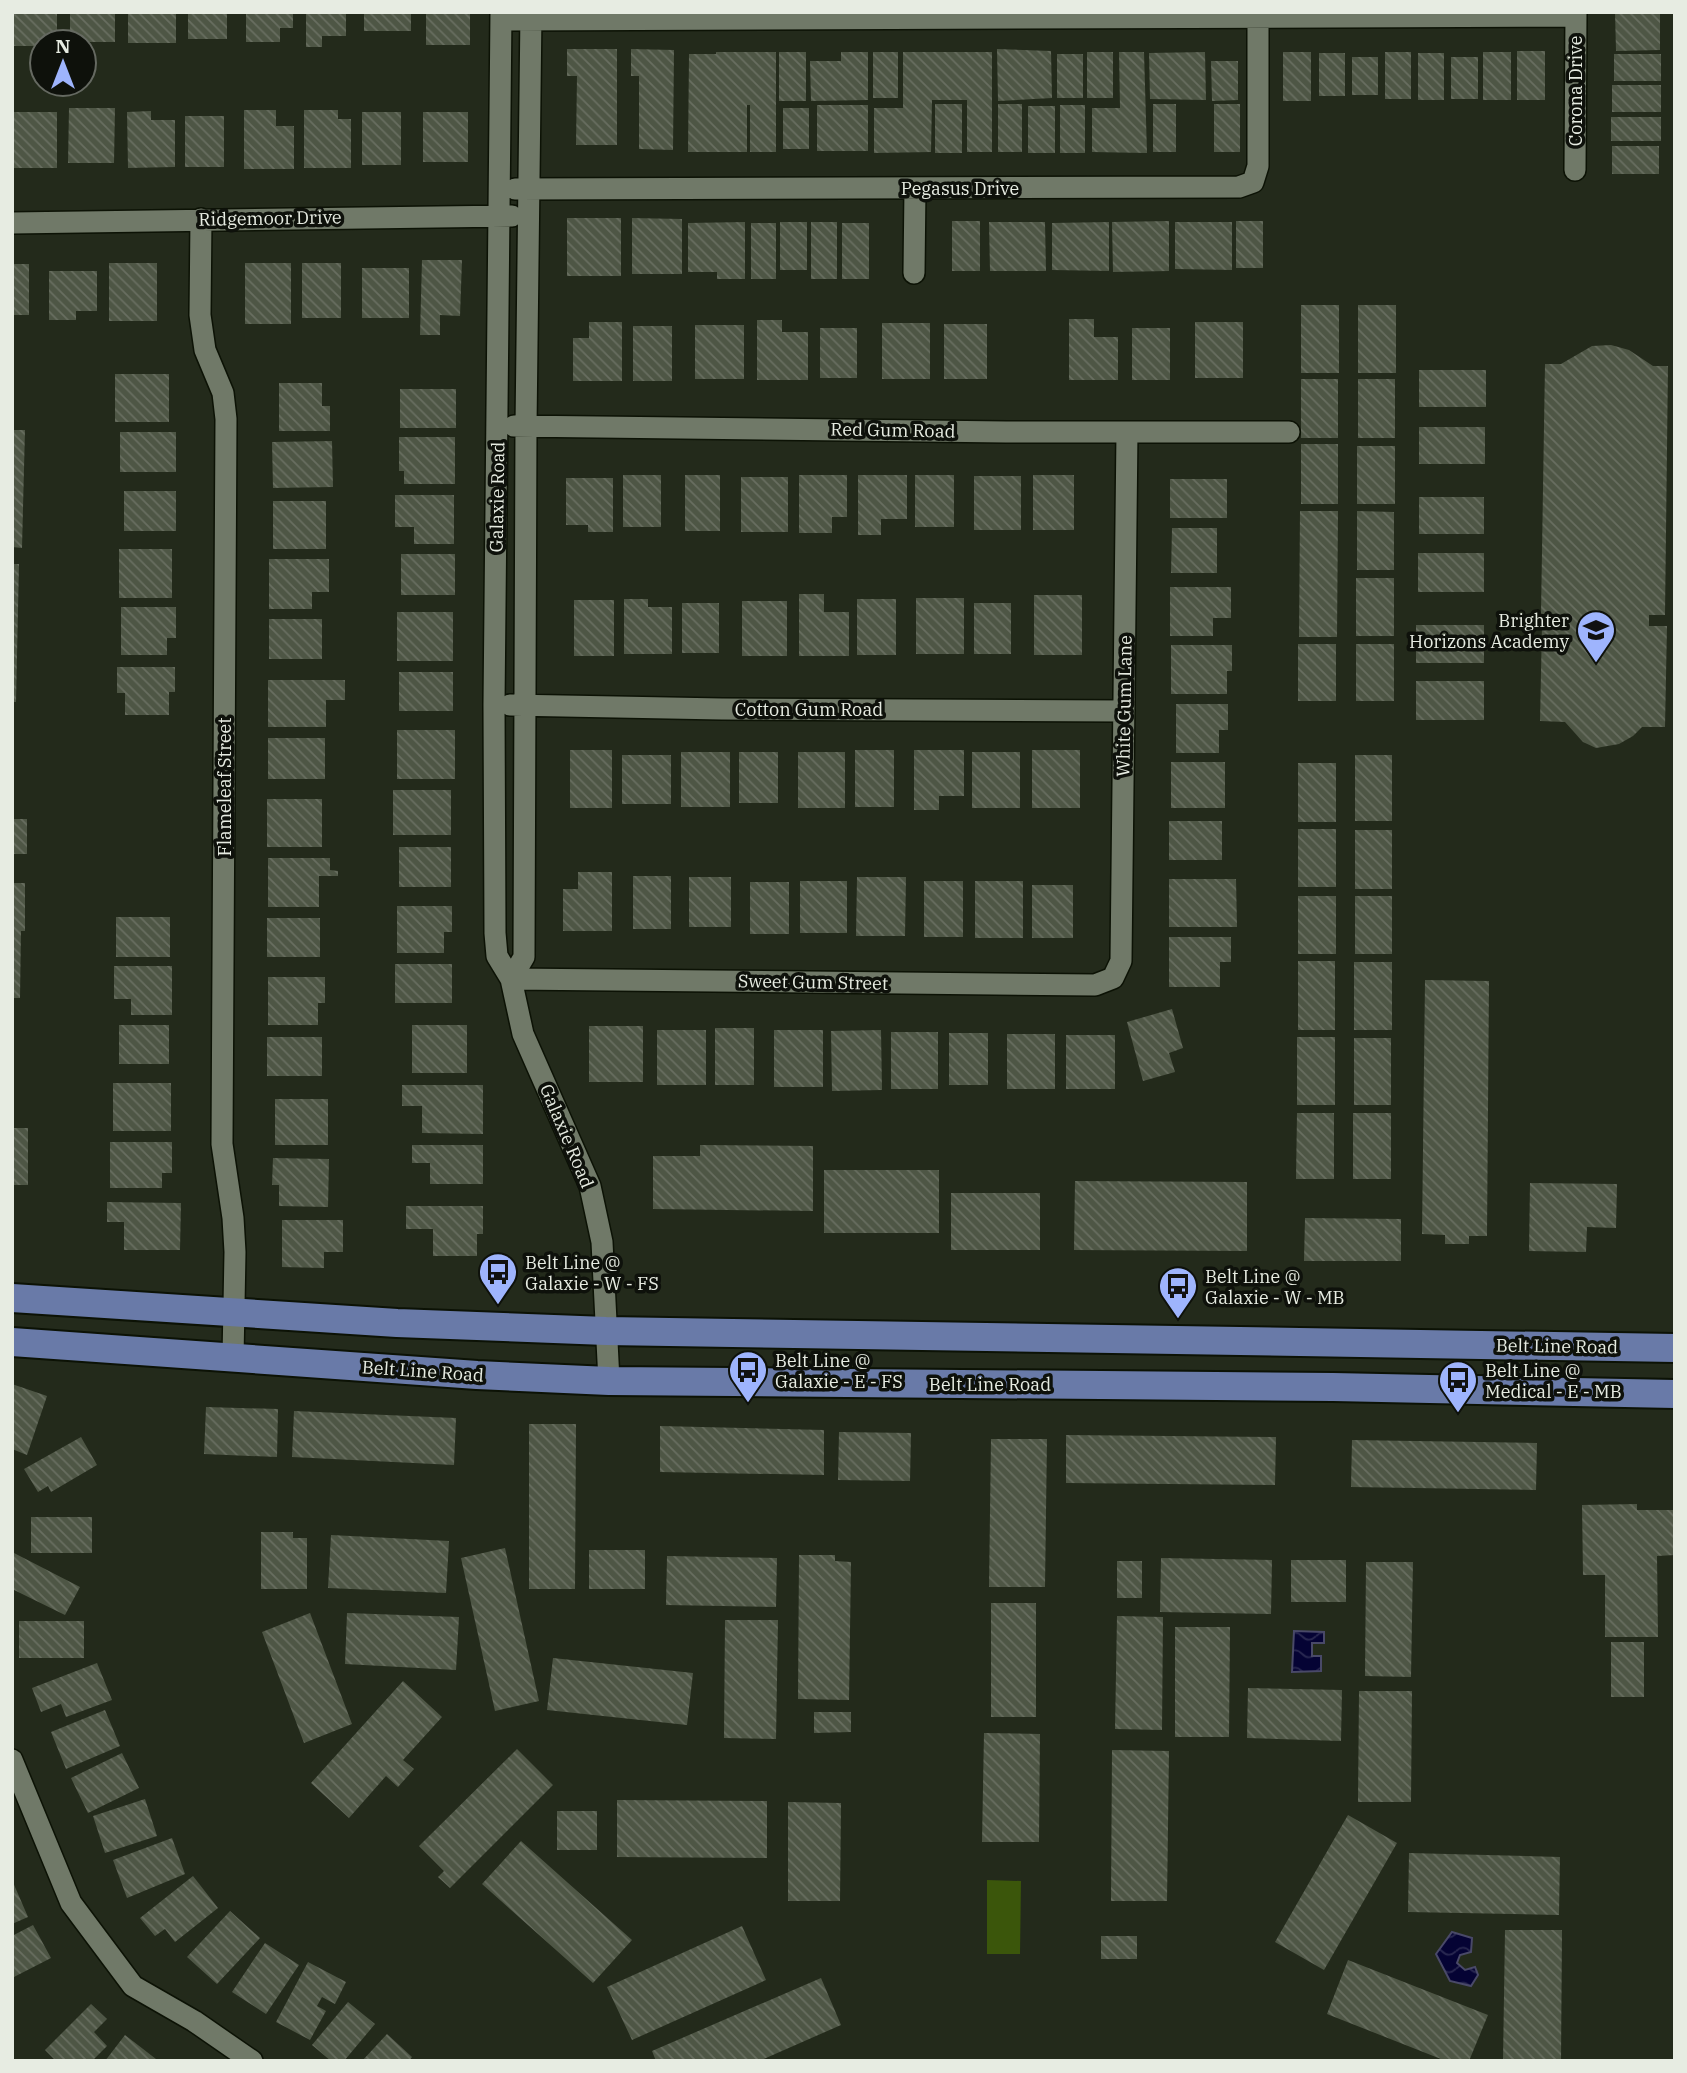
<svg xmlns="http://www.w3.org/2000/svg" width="1687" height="2073" font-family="'IBM Plex Serif',serif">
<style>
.pitch{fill:#3b560b}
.water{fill:url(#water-waves);stroke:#494968;stroke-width:2}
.building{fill:url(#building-back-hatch)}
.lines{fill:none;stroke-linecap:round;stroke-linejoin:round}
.minor-casing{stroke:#0c1205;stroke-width:24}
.major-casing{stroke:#0c1205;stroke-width:32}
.minor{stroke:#707968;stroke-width:21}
.major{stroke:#697aa8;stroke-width:28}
.labels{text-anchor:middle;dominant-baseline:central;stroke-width:7;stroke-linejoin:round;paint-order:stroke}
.street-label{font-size:18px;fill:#e7ece2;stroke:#0e110b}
.poi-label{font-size:18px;fill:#e7ece2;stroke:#0e110b;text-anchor:start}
</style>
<defs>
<pattern id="water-waves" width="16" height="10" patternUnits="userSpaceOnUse" patternTransform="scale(1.75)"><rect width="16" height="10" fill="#050334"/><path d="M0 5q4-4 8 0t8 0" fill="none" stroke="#292851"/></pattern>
<pattern id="building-back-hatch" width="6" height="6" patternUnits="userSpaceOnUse" patternTransform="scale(1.75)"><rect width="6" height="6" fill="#4e5645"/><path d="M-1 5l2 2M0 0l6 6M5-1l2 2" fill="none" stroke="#686e60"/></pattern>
</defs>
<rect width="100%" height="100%" fill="#232a1b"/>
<path class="pitch" d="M987,1880L1021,1881L1020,1954H987Z"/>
<path class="water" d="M1294,1631L1324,1632V1643H1312V1656H1321V1671L1292,1672Z
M1452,1932L1472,1938L1471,1952L1460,1955L1457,1963L1465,1970L1475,1967L1478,1975L1471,1986L1450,1981L1436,1954Z"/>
<path class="building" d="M12,12H57V42H42V46H12Z
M70,12H115V42H70Z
M128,12H176V43H128Z
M188,12H227V39H188Z
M246,12H293V28H280V42H246Z
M306,12H346V36H322V47H306Z
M364,12H411V31H364Z
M426,12H470V45H426Z
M1615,12H1660V50L1616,51Z
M567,49H617V145H576L577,76H567Z
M631,49L674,50L673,150L639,149V76H631Z
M997,49L1051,51L1052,98L998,101Z
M1517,51H1545V100H1517Z
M716,52H776V152H750V105H747V152H688L689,54H716Z
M779,52H806V101H779Z
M841,52H868V100L811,101L810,61H841Z
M873,52H898V98H873Z
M903,52H992V152H967V100H932L931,152L874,153V108H903Z
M1087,52H1113V98H1087Z
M1119,52H1144L1147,153L1092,152V108H1120Z
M1205,52L1206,100L1150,99L1149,53Z
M1283,52H1311V101H1283Z
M1385,52H1411V99H1385Z
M1483,52H1511V100H1483Z
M1319,53H1345V96H1319Z
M1418,53H1444V100H1418Z
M1057,54H1083V98H1057Z
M1614,54H1661V81H1614Z
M1352,57H1378V95H1352Z
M1451,57H1478V99H1451Z
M1211,61H1238V100L1212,101Z
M1612,85H1661V112H1612Z
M935,104H962V153H935Z
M998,104H1022V152H998Z
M1153,104H1176V152H1153Z
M1214,104H1240V152H1214Z
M817,105H868V151H817Z
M1060,105H1085V153H1060Z
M1028,106H1055V153H1028Z
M69,108H115L114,163H68Z
M783,108H809V149H783Z
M244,110H276V126H294V169H244Z
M304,110H338V119H351V168H304Z
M151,111V120H175V167L128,168L127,112Z
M12,112H57V168H12Z
M362,112H401V165H362Z
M423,112H468V162H423Z
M185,116H224V167H185Z
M1611,117H1661V141H1611Z
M1612,146H1659V174H1612Z
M567,218H621V276H567Z
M632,218L682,219V274H632Z
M952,221H980V271H952Z
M1169,221V271L1113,272L1112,222Z
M1236,221H1263V268H1236Z
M745,222V279H717V272H688V223Z
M780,222H807V270H780Z
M811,222H837V279H811Z
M989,222H1045L1046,271H990Z
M1109,222V271L1052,270V223Z
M1175,222H1232V270L1175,269Z
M751,223H776V279H751Z
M842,223H869V279H842Z
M422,260H462L460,316L440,315V335H420Z
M109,263H157V321H109Z
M245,263H291V324H245Z
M302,263H341V318H302Z
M12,264H29V315H12Z
M362,268H409V318H362Z
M49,271H97V311H76V320H49Z
M1301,305H1339V373H1301Z
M1358,305H1396V373H1358Z
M1069,319H1094V337H1118V380H1069Z
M757,320H782V332H808V380H757Z
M589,322H622V381H573V338H589Z
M1195,322H1243V378H1195Z
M882,323H930V379H882Z
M944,324H987V379H944Z
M695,325H744V379H695Z
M633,326H672V381H633Z
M820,328H857V378H820Z
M1132,328H1170V380H1132Z
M1611,345L1629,350L1653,366H1668L1665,615H1649V626H1667L1665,727H1642L1633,736L1619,744L1596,748L1583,742L1565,722L1540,721L1542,624H1546V614H1541L1545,364H1561L1592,346Z
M1419,370H1486V407H1419Z
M115,374H169V422H115Z
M1301,379H1338V438H1301Z
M1358,379H1395V438H1358Z
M279,383H322V406H330V431H279Z
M400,389H456V428H400Z
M1419,427H1485V464H1419Z
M12,430H25L22,548L12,547Z
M120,432H176V472H120Z
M399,437H455V484H404V471H399Z
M332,441L333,487L273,488L272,442Z
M1301,444H1338V504H1301Z
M1357,446H1395V504H1357Z
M623,475H661V527H623Z
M685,475H720V531H685Z
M799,475H847V517H832V533H799Z
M858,475H907V519H881V535H858Z
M915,475H954V527H915Z
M1033,475H1074V530H1033Z
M974,476H1021V530H974Z
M741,477H788V532H741Z
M566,478H613V532H588V525H566Z
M1170,479H1227V518H1170Z
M124,491H176V531H124Z
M395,495H454V544H414V527H395Z
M1419,497H1484V534H1419Z
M273,501H326V549H273Z
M1300,511H1338L1337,637H1299Z
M1357,511L1394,512V570H1357Z
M1172,528H1217V573H1171Z
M119,549H172V598H119Z
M1418,553H1484V592H1418Z
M401,554H455V595H401Z
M269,559H329V592H312V609H269Z
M12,564H19L16,702H12Z
M1356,578H1394V636H1356Z
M1170,587H1231V618H1213V636H1170Z
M799,594H824V612H849V656H799Z
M1034,595H1082V655H1034Z
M916,598H964V654H916Z
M624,599H648V607H672V654H624Z
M857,599H896V655H857Z
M574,600H614V656H574Z
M742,601H787V656H742Z
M682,603H719V653H682Z
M974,603H1011V654H974Z
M121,607H176V638H167V655H121Z
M397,612H453V661H397Z
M269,619H322V659H269Z
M1416,625H1484V663H1416Z
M1298,644H1336V701H1298Z
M1356,644H1394V701H1356Z
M1171,645H1232V671H1227V694H1171Z
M117,667H175V692H169V715H125V693H117Z
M399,672H453V711H399Z
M268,680H345V700H326V727H268Z
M1416,681H1484V720H1416Z
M1176,704H1228V730H1219V753H1176Z
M397,730H455V779H397Z
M268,738H325V779H268Z
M570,750H612V808H570Z
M855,750H894V807H855Z
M914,750H964V796H939V810H914Z
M1032,750H1080V808H1032Z
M681,752H730V807H681Z
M739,752H778V803H739Z
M798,752H845V808H798Z
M972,752H1020V808H972Z
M622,755H671V804H622Z
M1355,755H1392V821H1355Z
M1171,762H1225V808H1171Z
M1298,763H1336V822H1298Z
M393,790H451V835H393Z
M267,799H322V847H267Z
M12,819H27V854H12Z
M1169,821H1222V860H1169Z
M1298,829H1336V887H1298Z
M1355,830H1392V889H1355Z
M399,847H451V887H399Z
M268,858H330V870L338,871V876H319V907H268Z
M578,872H612V931H563V889H578Z
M633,876H671V929H633Z
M689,877H731V927H689Z
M857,877H906L905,936H856Z
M1169,879H1236L1237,927H1169Z
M800,881H847V933H800Z
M924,881H963V937H924Z
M975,881H1023V938H975Z
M750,882H789V934H750Z
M12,883H25V931H21L20,998H12Z
M1032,885H1073V938H1032Z
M1298,896H1336V954H1298Z
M1355,896H1392V954H1355Z
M397,906H452V932H444V953H397Z
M116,917H170V957H116Z
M267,918H320V957H267Z
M1169,937H1231V962H1220V987H1169Z
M1298,961H1335V1030H1298Z
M1354,962H1392V1030H1354Z
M395,964H452V1003H395Z
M114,966H172V1015H131V999H114Z
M268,977H325V1003H318V1025H268Z
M1425,980L1489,981L1487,1236H1469V1244H1445V1235L1422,1234Z
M1172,1009L1183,1048L1169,1053L1175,1072L1143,1081L1127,1022Z
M119,1025H169V1064H119Z
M412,1025H467V1073H412Z
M589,1026H643V1082H589Z
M715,1028H754V1085H715Z
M657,1030H706V1085H657Z
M774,1030H823V1087H774Z
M881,1030L882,1090L832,1091L831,1031Z
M891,1032H938V1089H891Z
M949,1033H988V1085H949Z
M1007,1034H1055V1089H1007Z
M1066,1035H1115V1089H1066Z
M267,1037H322V1076H267Z
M1297,1037H1335V1105H1297Z
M1354,1038H1391V1105H1354Z
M113,1083H171V1131H113Z
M402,1085H483V1134L422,1133V1106H402Z
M275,1099H328V1145H275Z
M1297,1113H1334V1179H1296Z
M1353,1113H1391V1179H1353Z
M12,1128H28V1185H12Z
M110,1142H172V1173H162V1188H110Z
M412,1145H483V1184H430V1163H412Z
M700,1145L813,1146V1211L653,1209V1156H700Z
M273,1158L329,1159L328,1207L279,1206V1185H272Z
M824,1170H939V1233H824Z
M1075,1181L1247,1182V1251L1074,1250Z
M1530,1183L1617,1184L1616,1228L1587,1227L1586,1252L1529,1251Z
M951,1193H1040V1250H951Z
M107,1202L181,1203L180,1250H124V1222H107Z
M406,1206H483V1234H477V1256H433V1229H406Z
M1305,1218L1401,1219V1261H1304Z
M282,1220H343V1252H324V1268L282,1267Z
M12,1384L47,1396L27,1455L12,1449Z
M206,1407L278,1409L277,1457L204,1454Z
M294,1411L456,1418L454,1465L292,1457Z
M529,1424H576L575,1589H529Z
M660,1426L824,1430V1475L660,1472Z
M839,1432L911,1433L910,1481L838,1480Z
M1066,1435L1276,1437L1275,1485L1066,1483Z
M81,1437L97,1465L51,1492L48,1486L38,1492L24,1469Z
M991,1439H1047L1045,1587H989Z
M1352,1440L1537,1443L1536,1490L1351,1487Z
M1637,1504V1510H1675V1555L1657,1556L1658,1637H1605V1575H1583L1582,1505Z
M31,1517H92V1553H31Z
M261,1532H293V1538H307V1589H261Z
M331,1535L449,1541L446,1593L328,1588Z
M505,1548L539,1701L495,1711L461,1558Z
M589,1550H645V1589H589Z
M14,1553L80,1587L65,1615L12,1589Z
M799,1555H835V1561L851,1562L849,1700L798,1699Z
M667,1556L777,1558L776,1607L666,1605Z
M1161,1558L1272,1560L1271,1614L1160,1612Z
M1291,1560H1346V1602H1291Z
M1117,1561H1142V1598H1117Z
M1366,1562H1413L1411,1677L1365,1676Z
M991,1603H1036V1717H991Z
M310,1613L352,1724L304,1743L262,1632Z
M347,1613L459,1617L456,1670L345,1664Z
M1117,1616L1163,1617L1162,1730L1115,1729Z
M725,1620H778L776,1739L724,1738Z
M19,1621H84V1658H19Z
M1175,1627H1230L1229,1737H1175Z
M1611,1642H1644V1697H1611Z
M553,1658L693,1673L687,1725L547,1710Z
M97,1663L112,1700L66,1717L61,1704L41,1712L32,1688Z
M403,1681L442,1717L403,1760L414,1769L398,1787L386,1776L349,1818L311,1783Z
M1248,1688L1342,1690L1341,1741L1247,1738Z
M1359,1691H1412L1411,1802H1358Z
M105,1710L120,1746L66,1769L51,1732Z
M814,1712H851V1732L814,1733Z
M984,1733L1040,1734L1039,1842H982Z
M517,1749L553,1785L450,1888L438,1877L444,1871L419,1846Z
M1112,1750L1169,1751L1167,1901H1111Z
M122,1753L139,1788L88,1813L71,1778Z
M145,1799L157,1836L105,1853L93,1816Z
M617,1800L767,1801V1858L617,1857Z
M788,1802L841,1803L840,1901H788Z
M557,1811H597V1850H557Z
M1348,1815L1397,1843L1324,1970L1275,1942Z
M172,1838L185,1874L127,1898L113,1860Z
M521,1841L632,1940L593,1983L482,1884Z
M1409,1853L1560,1857L1559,1915L1408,1912Z
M193,1876L218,1908L175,1942L165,1929L155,1936L140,1918Z
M12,1880L28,1917L12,1924Z
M230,1911L260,1938L217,1984L187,1957Z
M33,1925L51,1958L12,1978V1936Z
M742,1926L766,1980L632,2040L607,1987Z
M1505,1930H1562L1561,2061H1503Z
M1101,1936H1137V1959H1101Z
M265,1943L299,1965L266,2014L232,1992Z
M1348,1960L1488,2015L1469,2061H1446L1327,2014Z
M308,1962L346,1982L335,2004L322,1997L317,2006L326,2011L310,2040L276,2022Z
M821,1978L841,2025L759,2061H656L652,2051Z
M348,2002L375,2024L344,2061H331L312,2045Z
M91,2004L107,2019L94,2032L107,2046L92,2061H56L45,2050Z
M387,2034L412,2057L409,2061H362Z
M125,2035L156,2059L155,2061H105Z"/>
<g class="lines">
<defs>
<path id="minor" d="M501,12L494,705L495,933L497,956L511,979L523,1034L590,1186L602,1242L609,1381
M501,20L1576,16
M1575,170L1576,12
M515,189L1239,187L1253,182L1258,166V17
M201,219L200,315L205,350L223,393L226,419L222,1144L233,1218L235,1252L233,1358
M12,223L512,216
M914,273L915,188
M514,426L1006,432H1289
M510,705L722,709L1124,711
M511,979L1095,985L1113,978L1121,961L1127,432
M511,979L524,957L526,427L531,12
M12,1760L71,1903L133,1986L194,2021L252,2061"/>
<path id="major" d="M12,1298L397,1323L606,1331L1675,1348
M12,1342L477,1375L609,1381L1333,1387L1675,1394"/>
</defs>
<use href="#minor" class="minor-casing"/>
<use href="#major" class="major-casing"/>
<use href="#minor" class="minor"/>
<use href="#major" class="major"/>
</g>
<defs>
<symbol id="school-pin" viewBox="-11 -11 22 30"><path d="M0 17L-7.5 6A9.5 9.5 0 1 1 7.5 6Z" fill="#9eb4fd" stroke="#0e110b"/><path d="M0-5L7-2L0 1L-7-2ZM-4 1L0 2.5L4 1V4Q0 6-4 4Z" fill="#111"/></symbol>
<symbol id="bus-pin" viewBox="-11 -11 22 30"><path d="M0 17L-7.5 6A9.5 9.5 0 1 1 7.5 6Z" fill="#9eb4fd" stroke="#0e110b"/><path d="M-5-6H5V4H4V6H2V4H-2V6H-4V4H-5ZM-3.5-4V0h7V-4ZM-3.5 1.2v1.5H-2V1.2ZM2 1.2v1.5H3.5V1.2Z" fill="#111"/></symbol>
</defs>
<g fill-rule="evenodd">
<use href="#school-pin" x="1574" y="608" width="44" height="60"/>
<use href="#bus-pin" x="476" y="1250" width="44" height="60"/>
<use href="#bus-pin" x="1156" y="1264" width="44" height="60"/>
<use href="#bus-pin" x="726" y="1348" width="44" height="60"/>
<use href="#bus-pin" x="1436" y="1358" width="44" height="60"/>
</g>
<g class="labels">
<g class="street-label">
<text transform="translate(1575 91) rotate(-90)">Corona Drive</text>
<text x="960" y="188">Pegasus Drive</text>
<text transform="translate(270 218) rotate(-1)">Ridgemoor Drive</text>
<text transform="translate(893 430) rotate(1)">Red Gum Road</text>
<text transform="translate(497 497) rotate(-89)">Galaxie Road</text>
<text transform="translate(1124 706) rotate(-89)">White Gum Lane</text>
<text x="809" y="709">Cotton Gum Road</text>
<text transform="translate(224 787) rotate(-90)">Flameleaf Street</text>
<text transform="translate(813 982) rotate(1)">Sweet Gum Street</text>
<text transform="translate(567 1136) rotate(67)">Galaxie Road</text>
<text transform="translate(1557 1346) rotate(1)">Belt Line Road</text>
<text transform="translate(423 1371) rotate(4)">Belt Line Road</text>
<text x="990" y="1384">Belt Line Road</text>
</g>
<g class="poi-label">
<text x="1569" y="620" text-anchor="end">Brighter<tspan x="1569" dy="21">Horizons Academy</tspan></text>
<text x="525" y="1262">Belt Line @<tspan x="525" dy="21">Galaxie - W - FS</tspan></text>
<text x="1205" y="1276">Belt Line @<tspan x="1205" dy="21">Galaxie - W - MB</tspan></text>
<text x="775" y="1360">Belt Line @<tspan x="775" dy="21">Galaxie - E - FS</tspan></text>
<text x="1485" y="1370">Belt Line @<tspan x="1485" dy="21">Medical - E - MB</tspan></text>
</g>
</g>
<rect width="1687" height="2073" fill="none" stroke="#e7ece2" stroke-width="28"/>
<g transform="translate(63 63)"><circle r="33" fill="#0e110b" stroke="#656961" stroke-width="2"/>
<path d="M0-5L12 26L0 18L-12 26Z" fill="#9eb4fd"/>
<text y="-10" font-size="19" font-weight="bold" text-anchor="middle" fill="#e7ece2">N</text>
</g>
</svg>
